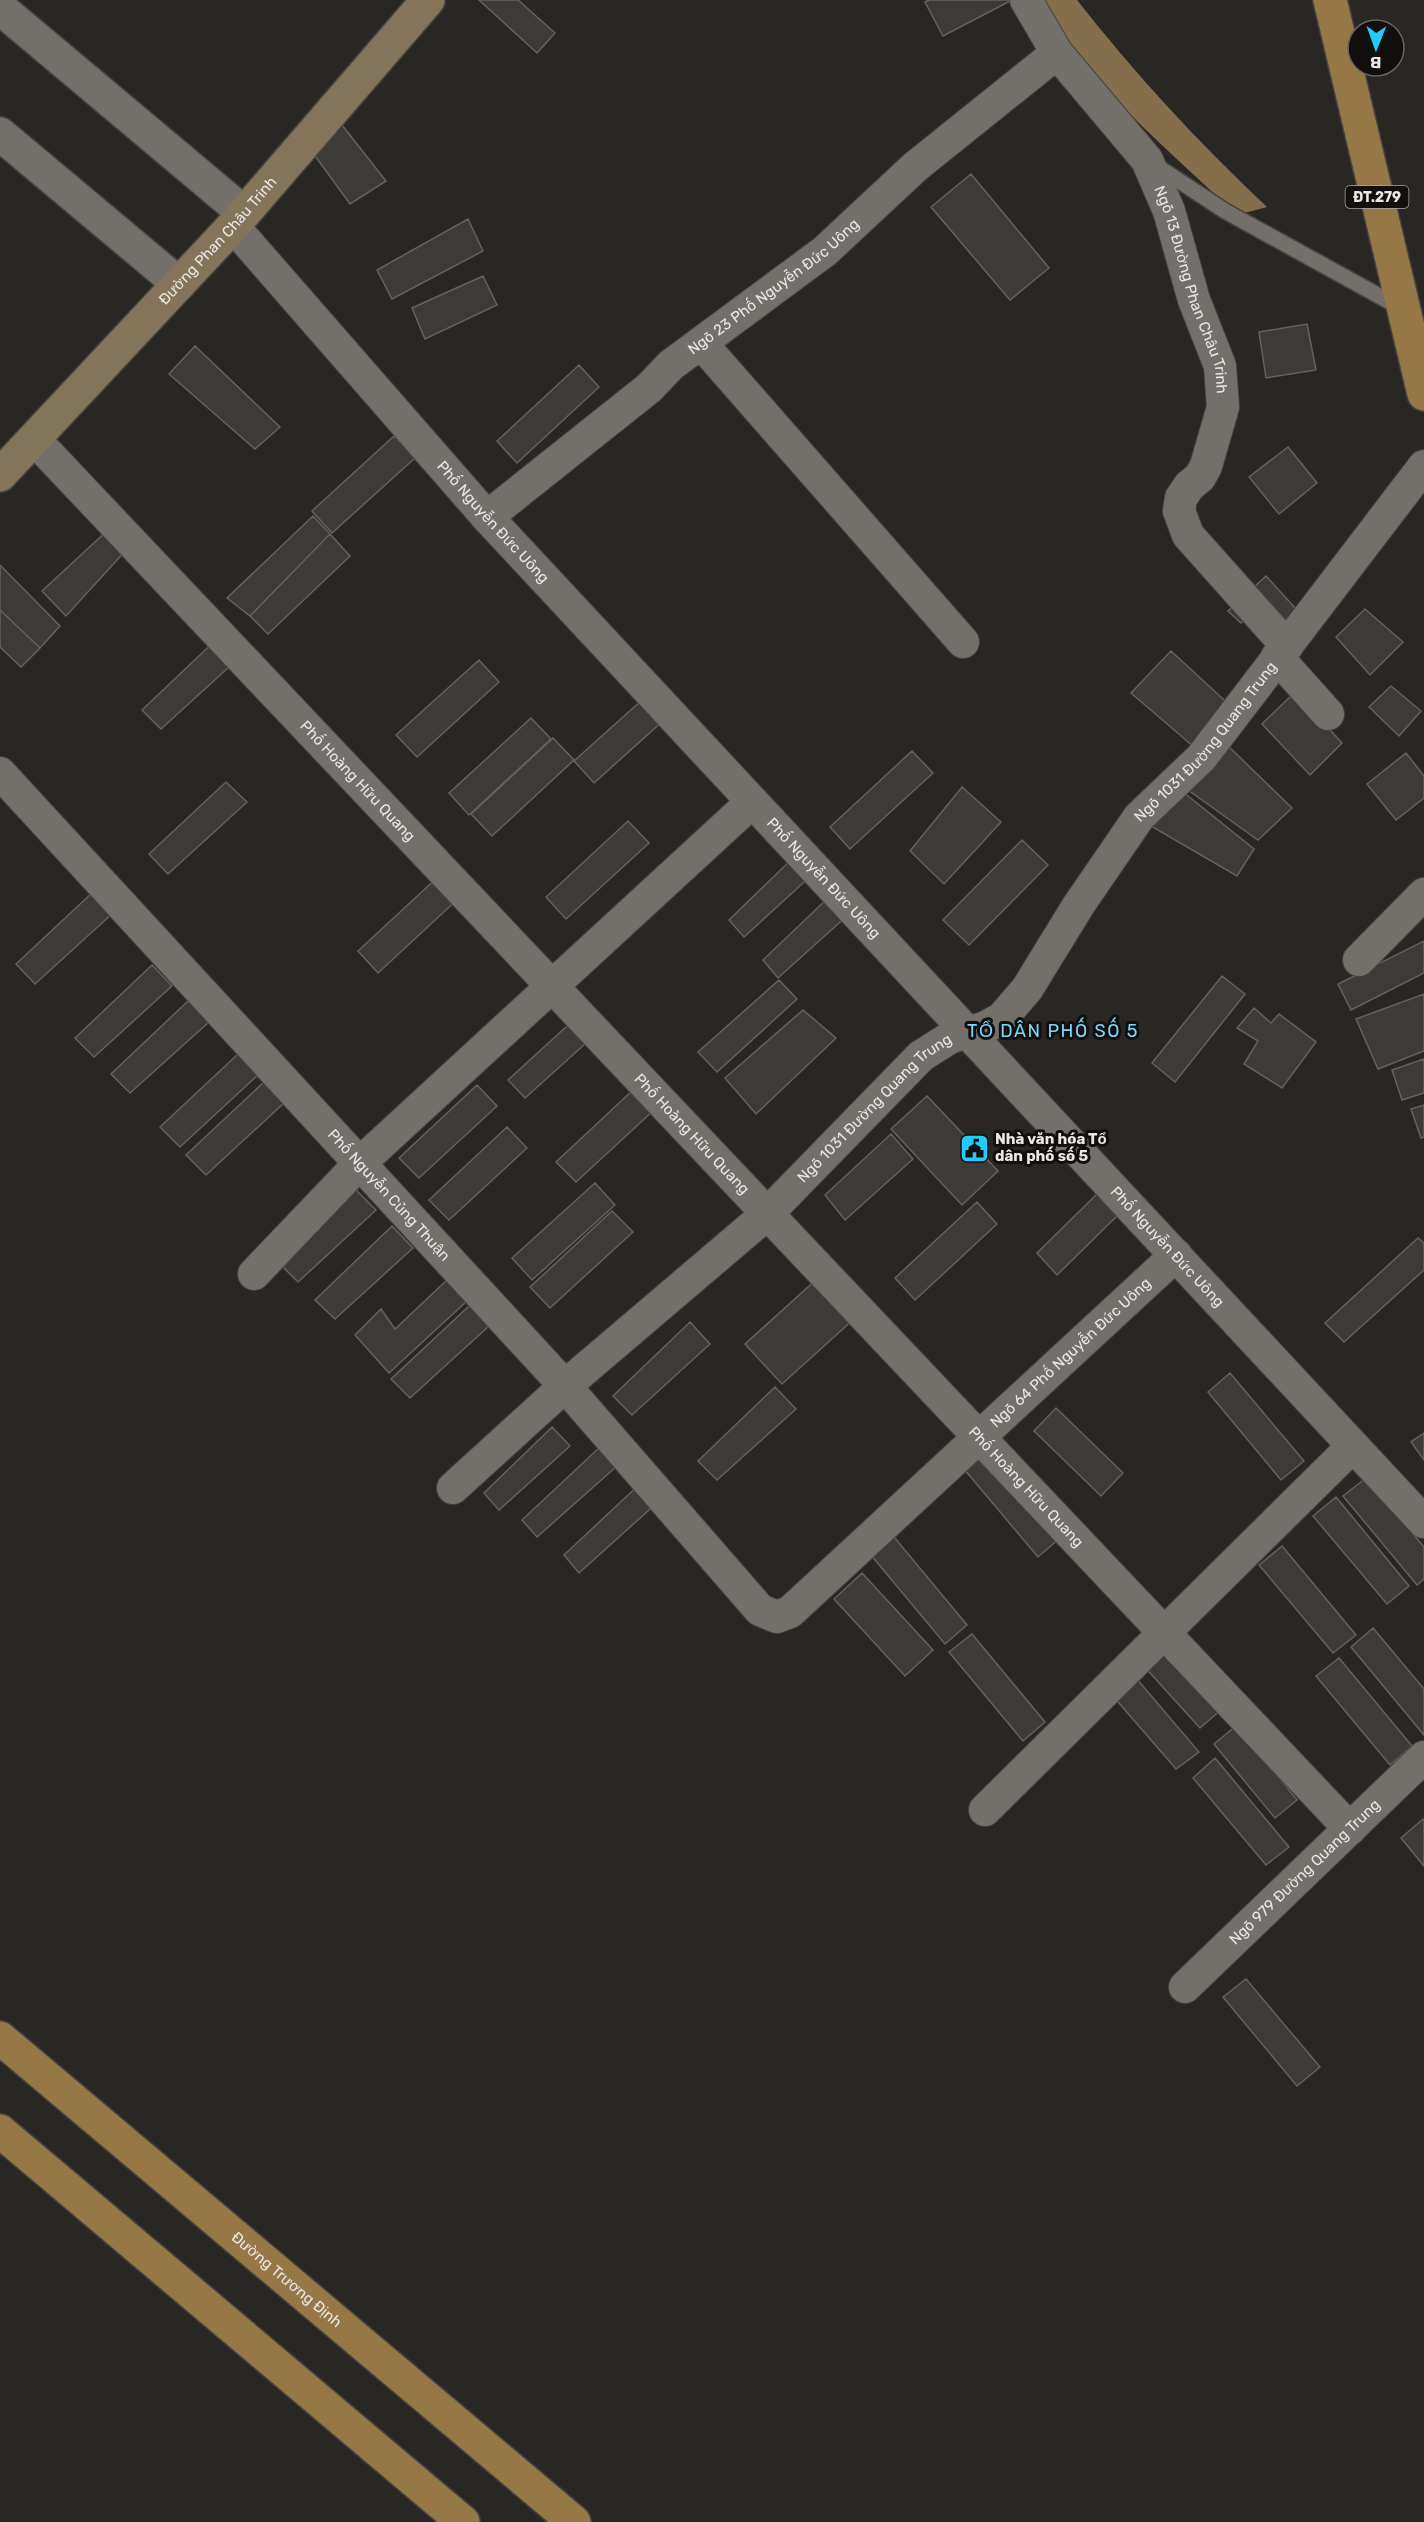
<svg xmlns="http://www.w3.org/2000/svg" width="1424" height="2522" font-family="Rubik,sans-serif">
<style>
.water{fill:#846e4c}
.building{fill:#3d3b37;stroke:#65625e;stroke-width:1.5}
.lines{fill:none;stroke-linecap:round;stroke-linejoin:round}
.service-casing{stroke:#464441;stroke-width:18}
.minor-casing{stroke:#464441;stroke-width:34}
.tertiary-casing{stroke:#464441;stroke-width:36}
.secondary-casing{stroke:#464441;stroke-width:36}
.primary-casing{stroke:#464441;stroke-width:36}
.service{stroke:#73706c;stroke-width:15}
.minor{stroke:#73706c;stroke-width:32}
.tertiary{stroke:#73706c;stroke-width:33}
.secondary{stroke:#847459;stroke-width:33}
.primary{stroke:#957846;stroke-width:33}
.labels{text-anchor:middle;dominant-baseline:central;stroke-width:6;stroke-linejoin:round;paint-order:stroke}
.shield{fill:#11100e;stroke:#a8a6a4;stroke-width:1.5}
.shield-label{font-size:14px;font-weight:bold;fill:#e9e7e5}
.street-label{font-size:15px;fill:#e9e7e5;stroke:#11100e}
.poi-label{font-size:15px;font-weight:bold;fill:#e9e7e5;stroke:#11100e;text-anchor:start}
.quarter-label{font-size:18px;letter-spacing:1.5px;fill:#7ed7fc;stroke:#11100e}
</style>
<rect width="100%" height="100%" fill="#292723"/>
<path class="water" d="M1040,0H1077C1135,74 1199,143 1267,207L1237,215C1170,151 1085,82 1040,0Z"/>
<path class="building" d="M479,0H518L555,33L537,53Z
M929,0H1012L943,36L925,2Z
M324,102L386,181L350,204L297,131Z
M971,174L1049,268L1010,300L931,207Z
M468,219L483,251L392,299L377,270Z
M483,276L497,305L425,339L412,308Z
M1307,324L1316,370L1266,378L1259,332Z
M195,346L280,427L255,449L169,374Z
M579,365L599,387L517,463L497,441Z
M394,436L415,458L332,533L312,511Z
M1288,447L1317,483L1279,514L1249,477Z
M313,516L330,534L250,616L227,598Z
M110,528L128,548L66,616L42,591Z
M330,534L350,556L268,634L250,616Z
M0,565L60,626L40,648L0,610Z
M1266,576L1297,610L1272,634L1253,612L1241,623L1228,611Z
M1365,609L1403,642L1370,675L1336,637Z
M0,610L40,648L21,667L0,647Z
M219,637L240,657L161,729L142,710Z
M1171,651L1235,710L1201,753L1131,693Z
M479,660L499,682L417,757L396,735Z
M1391,686L1421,711L1399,736L1369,707Z
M1295,692L1342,743L1310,775L1262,724Z
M643,699L664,720L594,783L574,761Z
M531,718L551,739L469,815L449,793Z
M553,738L574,760L492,836L471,814Z
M1224,742L1292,808L1258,840L1181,785Z
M912,751L933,773L850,849L830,827Z
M1406,753L1424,776V798L1396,820L1367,784Z
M226,782L247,802L168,874L149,854Z
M962,787L1001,822L944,884L910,851Z
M1178,788L1254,849L1237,876L1151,826Z
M628,821L649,843L566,919L546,897Z
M1022,840L1048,865L969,945L943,920Z
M797,854L814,873L744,937L729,920Z
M440,875L460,897L378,973L358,951Z
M93,892L114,912L35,984L16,964Z
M831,895L849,914L778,978L763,960Z
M1424,941V973L1351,1010L1338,984Z
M152,965L172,986L94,1057L75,1038Z
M1222,976L1245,994L1175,1082L1152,1063Z
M779,980L797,999L717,1072L698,1052Z
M1424,994V1051L1378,1069L1356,1019Z
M188,1001L209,1022L130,1093L111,1074Z
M1254,1008L1271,1023L1279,1014L1316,1042L1282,1088L1244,1064L1258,1041L1237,1028Z
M803,1010L836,1038L756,1114L725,1078Z
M578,1016L595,1035L525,1098L508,1080Z
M238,1054L258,1075L180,1147L160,1127Z
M1424,1059V1093L1402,1100L1392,1070Z
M264,1082L284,1103L206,1175L186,1155Z
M477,1085L497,1106L419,1178L399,1158Z
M634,1089L654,1110L576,1182L556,1162Z
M927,1096L998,1171L962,1205L891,1129Z
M1424,1105V1137L1421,1138L1411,1109Z
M507,1127L527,1148L449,1220L429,1200Z
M891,1134L913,1159L845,1220L825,1195Z
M595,1183L615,1205L532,1280L512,1258Z
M356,1190L376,1210L298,1282L278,1262Z
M1100,1191L1120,1213L1057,1275L1037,1253Z
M977,1202L997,1224L915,1300L895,1278Z
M612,1211L633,1232L550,1308L530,1287Z
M392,1226L413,1248L335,1319L315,1300Z
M1418,1238L1424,1243V1270L1344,1342L1325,1323Z
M818,1278L855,1318L782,1384L745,1344Z
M447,1280L467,1301L389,1373L355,1335L381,1309L395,1329Z
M469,1306L489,1326L410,1398L391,1379Z
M690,1322L710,1344L632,1415L613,1396Z
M1230,1373L1304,1461L1281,1480L1208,1392Z
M775,1387L796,1409L717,1480L698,1461Z
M1056,1408L1123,1473L1101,1496L1034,1431Z
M552,1427L570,1446L499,1510L484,1493Z
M1424,1433V1460L1411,1442Z
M600,1447L617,1466L537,1537L522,1520Z
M987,1450L1060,1538L1038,1557L964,1469Z
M1366,1478L1424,1547V1579L1417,1585L1343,1496Z
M642,1482L659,1501L579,1573L564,1555Z
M1336,1497L1409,1586L1387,1604L1313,1516Z
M894,1537L967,1625L945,1644L871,1555Z
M1282,1546L1356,1635L1333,1653L1259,1565Z
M862,1573L933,1650L905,1676L834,1599Z
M1373,1628L1424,1689V1735L1351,1647Z
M972,1634L1045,1722L1023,1741L949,1652Z
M1164,1644L1222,1709L1200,1728L1141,1663Z
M1339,1658L1412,1746L1390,1765L1316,1676Z
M1136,1678L1199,1752L1176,1769L1113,1696Z
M1237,1725L1297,1800L1275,1818L1214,1744Z
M1215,1758L1289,1847L1266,1865L1193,1778Z
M1423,1819L1424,1820V1866L1401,1838Z
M1246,1979L1320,2067L1297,2086L1223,1997Z"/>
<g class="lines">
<defs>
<path id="service" d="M1155,165L1225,211L1401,308"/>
<g id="minor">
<path id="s1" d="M1026,0L1057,53L1147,160L1169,211L1194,300L1220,366L1223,407L1206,466L1200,477L1189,486L1181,498L1179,511L1188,535L1287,646"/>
<path id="s2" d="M233,226L487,517L1424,1522"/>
<path d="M701,343L963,642"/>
<path id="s3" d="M34,439L1350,1829"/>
<path id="s4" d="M487,517L649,388L671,365L825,251L915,167L1057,53"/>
<path d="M1277,657L1328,714"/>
<path id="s5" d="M0,773L565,1386L760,1610L777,1617L790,1612L1176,1255"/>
<path d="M1359,960L1424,894"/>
<path d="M254,1274L360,1163L752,802"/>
<path id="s6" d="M453,1488L565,1386L767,1214L921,1056L951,1037L984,1028L1002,1018L1027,989L1078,906L1139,817L1201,758L1424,466"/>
<path d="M985,1810L1353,1446"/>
<path id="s7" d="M1185,1987L1424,1757"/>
</g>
<path id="tertiary" d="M0,8L244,213
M0,134L179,284"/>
<g id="secondary">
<path id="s8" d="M0,475L233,226L428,0"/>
</g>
<g id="primary">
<path d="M1330,0L1424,394"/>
<path id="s9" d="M0,2038L574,2522"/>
<path d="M0,2131L463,2522"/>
</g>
</defs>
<use href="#service" class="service-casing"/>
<use href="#minor" class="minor-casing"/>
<use href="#tertiary" class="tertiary-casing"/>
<use href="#secondary" class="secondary-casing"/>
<use href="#primary" class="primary-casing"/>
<use href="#service" class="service"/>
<use href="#minor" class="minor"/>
<use href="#tertiary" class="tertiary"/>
<use href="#secondary" class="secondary"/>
<use href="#primary" class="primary"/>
</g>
<defs>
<symbol id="civic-square" viewBox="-11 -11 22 22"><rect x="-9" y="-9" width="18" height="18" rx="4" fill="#26c9fe" stroke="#11100e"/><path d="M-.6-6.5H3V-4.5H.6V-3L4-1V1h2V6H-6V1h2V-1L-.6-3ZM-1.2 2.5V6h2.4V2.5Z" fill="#111"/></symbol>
</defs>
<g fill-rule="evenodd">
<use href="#civic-square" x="958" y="1132" width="33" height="33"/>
</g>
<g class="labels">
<rect class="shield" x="1345.5" y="186" width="63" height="22" rx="4.5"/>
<g class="shield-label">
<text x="1377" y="197">ĐT.279</text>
</g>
<g class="street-label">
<text stroke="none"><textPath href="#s8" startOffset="320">Đường Phan Châu Trinh</textPath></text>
<text stroke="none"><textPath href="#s4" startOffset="368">Ngõ 23 Phố Nguyễn Đức Uông</textPath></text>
<text stroke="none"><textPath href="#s1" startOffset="339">Ngõ 13 Đường Phan Châu Trinh</textPath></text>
<text stroke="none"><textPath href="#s2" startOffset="394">Phố Nguyễn Đức Uông</textPath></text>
<text stroke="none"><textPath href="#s6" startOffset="1072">Ngõ 1031 Đường Quang Trung</textPath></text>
<text stroke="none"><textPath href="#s3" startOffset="471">Phố Hoàng Hữu Quang</textPath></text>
<text stroke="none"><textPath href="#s2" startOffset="880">Phố Nguyễn Đức Uông</textPath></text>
<text stroke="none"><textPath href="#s6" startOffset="568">Ngõ 1031 Đường Quang Trung</textPath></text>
<text stroke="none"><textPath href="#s3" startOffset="957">Phố Hoàng Hữu Quang</textPath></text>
<text stroke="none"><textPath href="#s5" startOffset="574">Phố Nguyễn Củng Thuận</textPath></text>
<text stroke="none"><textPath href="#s2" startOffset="1384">Phố Nguyễn Đức Uông</textPath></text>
<text stroke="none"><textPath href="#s5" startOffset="1545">Ngõ 64 Phố Nguyễn Đức Uông</textPath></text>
<text stroke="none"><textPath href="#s3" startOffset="1443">Phố Hoàng Hữu Quang</textPath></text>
<text stroke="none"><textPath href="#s7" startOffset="166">Ngõ 979 Đường Quang Trung</textPath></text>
<text stroke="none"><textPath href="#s9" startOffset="375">Đường Trương Định</textPath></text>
</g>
<g class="poi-label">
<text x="995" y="1139">Nhà văn hóa Tổ<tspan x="995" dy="17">dân phố số 5</tspan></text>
</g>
<g class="quarter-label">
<text x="1053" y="1031">TỔ DÂN PHỐ SỐ 5</text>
</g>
</g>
<g transform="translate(1376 48) rotate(181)"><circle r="28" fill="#11100e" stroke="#676664" stroke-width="1.5"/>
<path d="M0-4.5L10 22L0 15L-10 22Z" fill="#26c9fe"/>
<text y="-9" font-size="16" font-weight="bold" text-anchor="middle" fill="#e9e7e5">B</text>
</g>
</svg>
